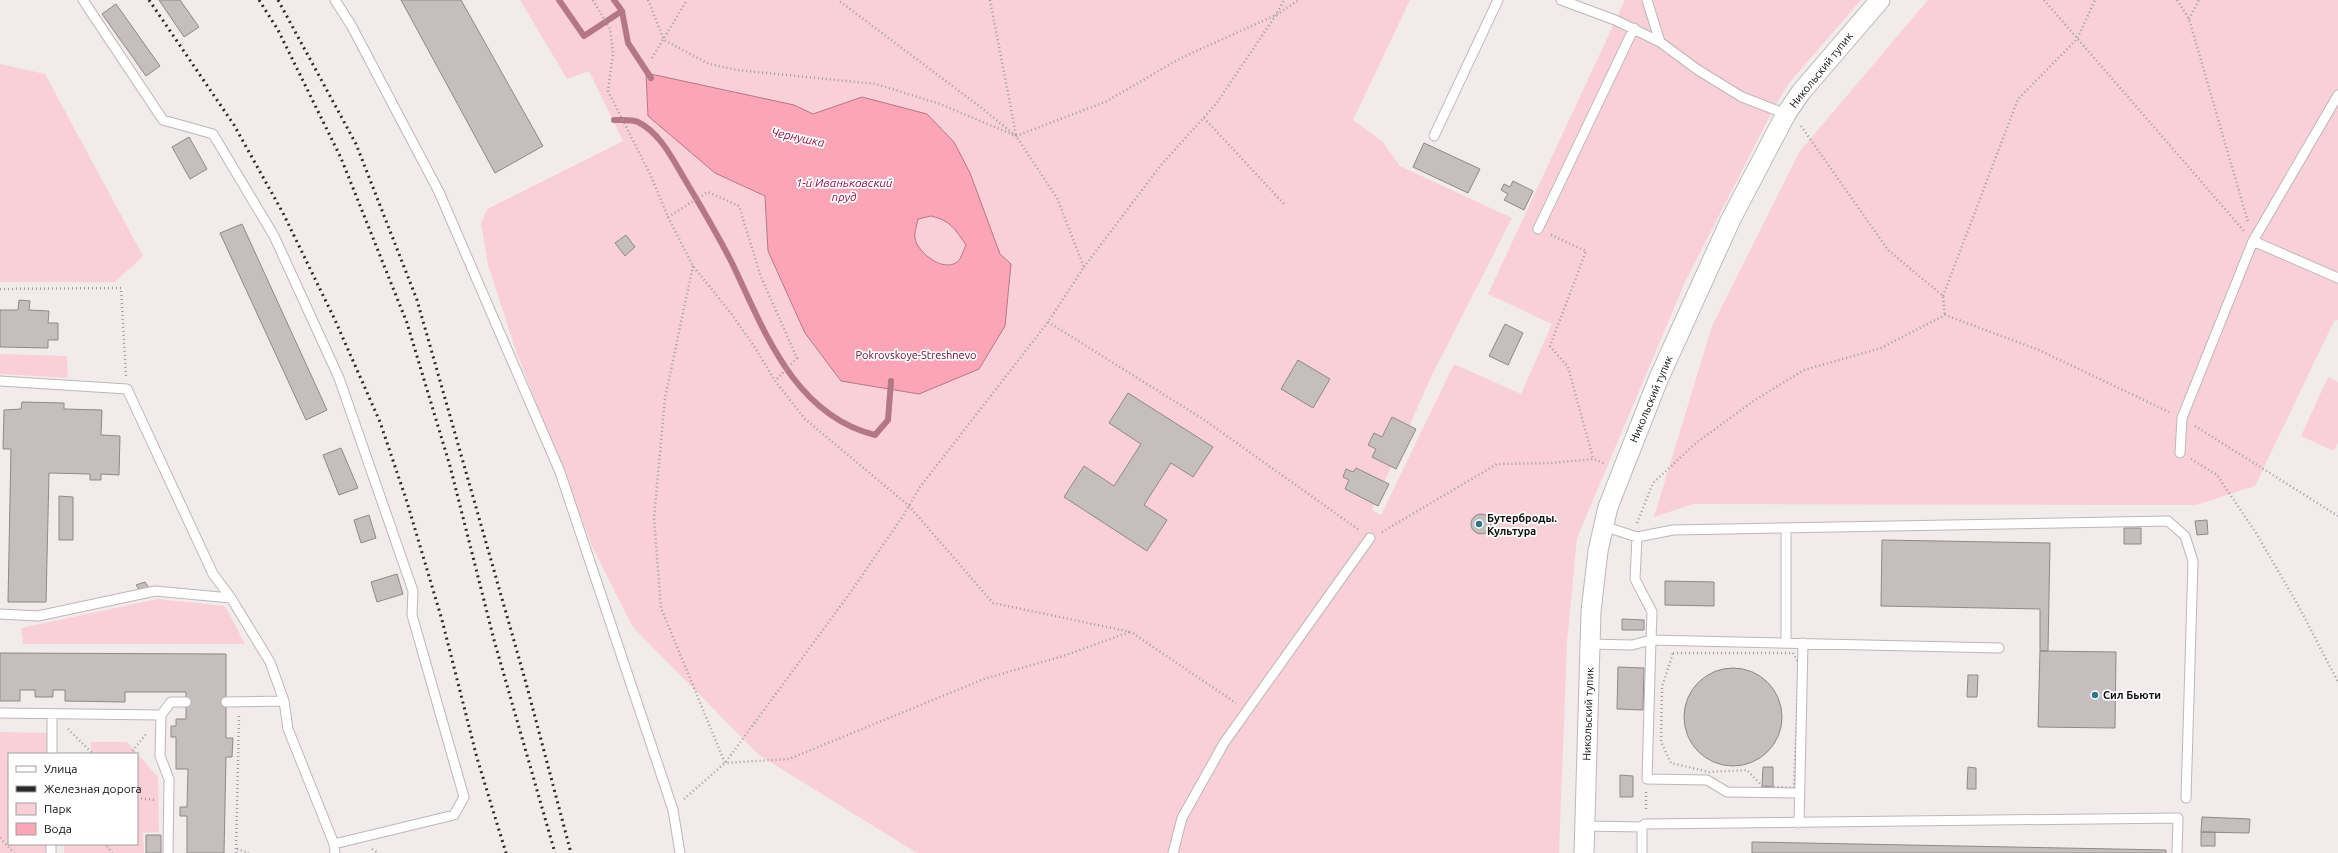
<svg xmlns="http://www.w3.org/2000/svg" width="2338" height="853" font-family="Ubuntu,sans-serif">
<style>
.green{fill:#f9d0d7}
.water{fill:#fba5b7;stroke:#b47884;fill-rule:evenodd}
.lines{fill:none;stroke-linecap:round;stroke-linejoin:round}
.stream{stroke:#b47884;stroke-width:6}
.building{fill:#c5bebf;stroke:#8e8889}
.lane-casing{stroke:#bdb7b8;stroke-width:11}
.street-casing{stroke:#bdb7b8;stroke-width:21}
.path{stroke:#a19d9e;stroke-width:2.5;stroke-dasharray:1 3;stroke-linecap:butt}
.lane{stroke:#fff;stroke-width:9}
.street{stroke:#fff;stroke-width:19}
.rail{stroke:#2b2929;stroke-width:3;stroke-dasharray:2 4;stroke-linecap:butt}
.poi-dot{fill:#327686;stroke:#fff;stroke-width:1.5}
.labels{text-anchor:middle;dominant-baseline:central;stroke-width:3.5;stroke-linejoin:round;paint-order:stroke}
.street-label{font-size:11px;fill:#100e0e;stroke:#fff}
.park-label{font-size:11px;fill:#66052c;stroke:#fff}
.poi-label{font-size:11px;font-weight:bold;fill:#100e0e;stroke:#fff;text-anchor:start}
.water-label{font-size:12px;font-style:italic;fill:#911343;stroke:#fff}
</style>
<rect width="100%" height="100%" fill="#f1ebec"/>
<path class="green" d="M520,0H1410L1353,120L1382,141L1400,166L1512,218L1431,377L1372,510L1381,515L1454,364L1521,394L1552,324L1488,294L1625,0H1861L1789,83L1774,108L1685,282L1577,538L1567,642L1559,853H917L759,755L632,626L592,546L516,351L488,265L481,224L487,209L623,141L589,71L567,79Z
M1928,0H2338V320L2334,321L2255,486L2196,505L1693,504L1654,517L1712,326L1800,151Z
M0,64L45,74L143,256L115,282H0Z
M0,354L67,356L68,378L0,374Z
M2328,377L2338,382V443L2334,451L2301,436Z
M158,599L225,606L245,644H23L21,628Z
M0,732L49,733V754H9V844H48V853H0Z
M91,742H127L158,777L159,832L143,833L144,853H64V844H137V754H91Z"/>
<path class="water" d="M646,73L794,105L813,114L862,97L927,114L954,142L970,173L1000,254L1011,264L1005,326L979,369L919,394L841,381L805,333L768,251L765,196L715,173L648,116ZM931,216C950,220 955,229 966,245C964,249 962,255 960,259C947,276 917,253 915,238C914,233 917,225 918,219Z"/>
<g class="lines">
<path class="stream" d="M559,0L584,36L622,11
M614,0L622,11L628,43L651,78
M614,120C621,120 632,119 638,122C660,133 672,158 684,178C701,207 718,235 733,265C765,333 795,415 875,435L888,420L891,381"/>
</g>
<path class="building" d="M159,0H180L199,27L184,37Z
M401,0H461L543,146L495,173Z
M116,4L160,66L146,76L102,14Z
M189,137L207,169L190,179L172,147Z
M1424,143L1480,169L1468,193L1413,167Z
M1513,181L1533,191L1524,210L1504,200L1508,194L1501,190L1504,184L1510,187Z
M242,224L327,410L306,420L220,233Z
M626,235L635,247L625,256L615,243Z
M19,300L30,301L29,310L49,311L48,323H58V340H48V348L0,347V310H18Z
M1505,324L1523,333L1508,365L1489,356Z
M1298,360L1330,379L1313,408L1281,389Z
M1128,393L1213,447L1193,477L1171,463L1144,505L1167,520L1147,551L1064,497L1084,466L1114,486L1141,444L1109,423Z
M22,402L64,403V409L102,410L101,435L120,436L119,475L101,474V480H90V474L49,473L46,602H8L11,449H3L4,410L21,409Z
M1392,417L1416,429L1396,469L1372,457L1376,449L1368,445L1374,433L1382,437Z
M341,448L358,488L339,495L323,455Z
M1356,468L1389,484L1378,506L1345,489L1349,480L1343,477L1346,469L1353,472Z
M59,496L73,497V540H59Z
M1471 524a10 10 0 1 1 20 0a10 10 0 1 1-20 0Z
M369,515L376,538L361,543L354,520Z
M2207,520L2208,534L2197,535L2195,521Z
M2124,528H2141V544H2124Z
M1882,540L2050,543L2048,651H2040V609L1881,606Z
M397,574L403,594L377,602L371,582Z
M1665,581L1714,582V606L1665,605Z
M145,582L149,588L141,592L136,585Z
M1622,619L1644,620V630H1622Z
M2040,651L2116,652L2115,728L2038,727Z
M0,653L226,654V738H233L232,757H226L224,853H187V816H180V807H187L188,769H176V737H171V726H176V719H186V692H125V702L65,701V690H53V697H35V690H20V701H0Z
M1618,667L1644,668L1643,710L1617,709Z
M1684 717a49 49 0 1 1 98 0a49 49 0 1 1-98 0Z
M1968,675H1978L1977,697H1967Z
M1763,767H1773V787L1762,786Z
M1968,767L1976,768V789H1967Z
M1620,775L1633,776V797H1620Z
M2202,817L2250,819L2249,833L2201,832Z
M2201,832H2215V846H2201Z
M146,835H161V853H146Z
M1752,842L2166,850V853H1752Z"/>
<g class="lines">
<defs>
<path id="lane" d="M83,0L163,120L213,134L274,236L339,378L413,591L412,615L464,797L454,815L334,844
M335,0L351,25L439,192L560,472L673,810L680,853
M1561,0L1615,20L1660,42
M1647,0L1660,42L1698,70L1742,97L1786,114
M1434,136L1498,0
M1538,229L1634,28
M2253,241L2338,278
M0,381L127,389L213,574L231,598L270,662L284,701L288,729L334,844L335,853
M2180,453L2182,418L2253,241L2338,95
M1603,526L1637,537
M1786,528V643
M0,614L38,616L155,591L231,598
M1590,644L1632,645L1651,640L1652,612L1635,579L1637,537L1673,530L2168,521L2185,536L2193,561L2186,798
M226,702L284,701
M0,713L161,715L160,756L169,779L168,853
M161,715L171,702H186
M52,754V714
M1799,793L1727,792L1707,780L1647,779L1651,640L1999,648
M1799,823L1803,643
M1585,826L1642,827
M51,853V844
M1173,853L1182,818L1224,743L1370,538
M1642,853V827L1645,824L2178,818L2177,853"/>
<path id="street" d="M1584,853L1591,611L1598,551L1608,507L1658,380L1731,219L1786,114L1801,92L1880,0"/>
</defs>
<use href="#lane" class="lane-casing"/>
<use href="#street" class="street-casing"/>
<path class="path" d="M593,0L610,29L613,53L608,91L650,174L668,217L693,266L730,312L754,346L775,381L805,419L909,506L993,603L1131,632L1236,703
M648,0L664,40L709,64L737,70L876,84L940,104L1016,136L1105,102L1181,58L1276,15L1299,0
M990,0L1016,135
M2044,0L2244,231
M2177,0L2189,19L2248,222
M2189,19L2199,0
M652,58L687,0
M1204,118L1284,204
M1801,126L1888,250L1943,296L1945,315
M668,217L708,192L739,206L761,277L797,358L775,381
M1551,235L1586,251L1550,346L1568,367L1593,458
M693,266L665,398L654,518L661,608L725,763L789,759L984,679L1063,656L1130,632
M1084,267L1161,165L1216,104L1276,15L1284,0
M0,289L121,288L126,376
M1943,296L2018,99L2077,39L2095,0
M1048,322L1203,419L1359,530
M2195,426L2338,516
M2191,459L2217,475L2256,533L2298,605L2338,682
M1637,523L1653,483L1696,443L1755,400L1804,370L1881,348L1945,315L2039,350L2169,412
M1382,532L1497,464L1551,463L1594,459L1605,464
M1673,653H1793L1799,664L1794,788L1762,786L1747,770L1709,772L1671,763L1661,742L1662,687Z
M68,729L93,754
M130,754L146,734
M137,798L156,800
M684,799L725,763L850,593L903,516L920,487L1048,322L1084,267L1057,198L1016,136L979,106L838,0
M1646,809V792
M0,838L14,853
M107,846L112,853
M237,849L249,853
M372,849L379,853
M236,853L239,716"/>
<use href="#lane" class="lane"/>
<use href="#street" class="street"/>
<path class="rail" d="M149,0L234,125L283,213L335,320L380,422L407,502L442,620L477,758L506,853
M259,0L278,30L341,158L407,323L450,466L494,640L555,853
M278,0L356,144L417,300L526,683L571,853"/>
</g>
<g class="poi-dot">
<circle cx="1479" cy="524" r="4"/>
<circle cx="2095" cy="695" r="4"/>
</g>
<g class="labels">
<g class="street-label">
<text transform="translate(1821 70) rotate(-51)">Никольский тупик</text>
<text transform="translate(1651 399) rotate(-67)">Никольский тупик</text>
<text transform="translate(1588 714) rotate(-88)">Никольский тупик</text>
</g>
<g class="park-label">
<text x="916" y="355">Pokrovskoye-Streshnevo</text>
</g>
<g class="poi-label">
<text x="1487" y="518">Бутерброды.<tspan x="1487" dy="13">Культура</tspan></text>
<text x="2103" y="695">Сил Бьюти</text>
</g>
<g class="water-label">
<text transform="translate(798 137) rotate(12)">Чернушка</text>
<text x="844" y="182">1-й Иваньковский<tspan x="844" dy="14">пруд</tspan></text>
</g>
</g>
<rect x="8" y="753" width="130" height="92" fill="#ffffff" stroke="#9f9f9f"/>
<rect x="16" y="766" width="20" height="6" fill="#ffffff" stroke="#9f9f9f"/>
<text x="44" y="773" font-size="12" fill="#100e0e">Улица</text>
<rect x="16" y="786" width="20" height="6" fill="#2b2929" stroke="#9f9f9f"/>
<text x="44" y="793" font-size="12" fill="#100e0e">Железная дорога</text>
<rect x="16" y="803" width="20" height="12" fill="#f9d0d7" stroke="#9f9f9f"/>
<text x="44" y="813" font-size="12" fill="#100e0e">Парк</text>
<rect x="16" y="823" width="20" height="12" fill="#fba5b7" stroke="#9f9f9f"/>
<text x="44" y="833" font-size="12" fill="#100e0e">Вода</text>
</svg>
